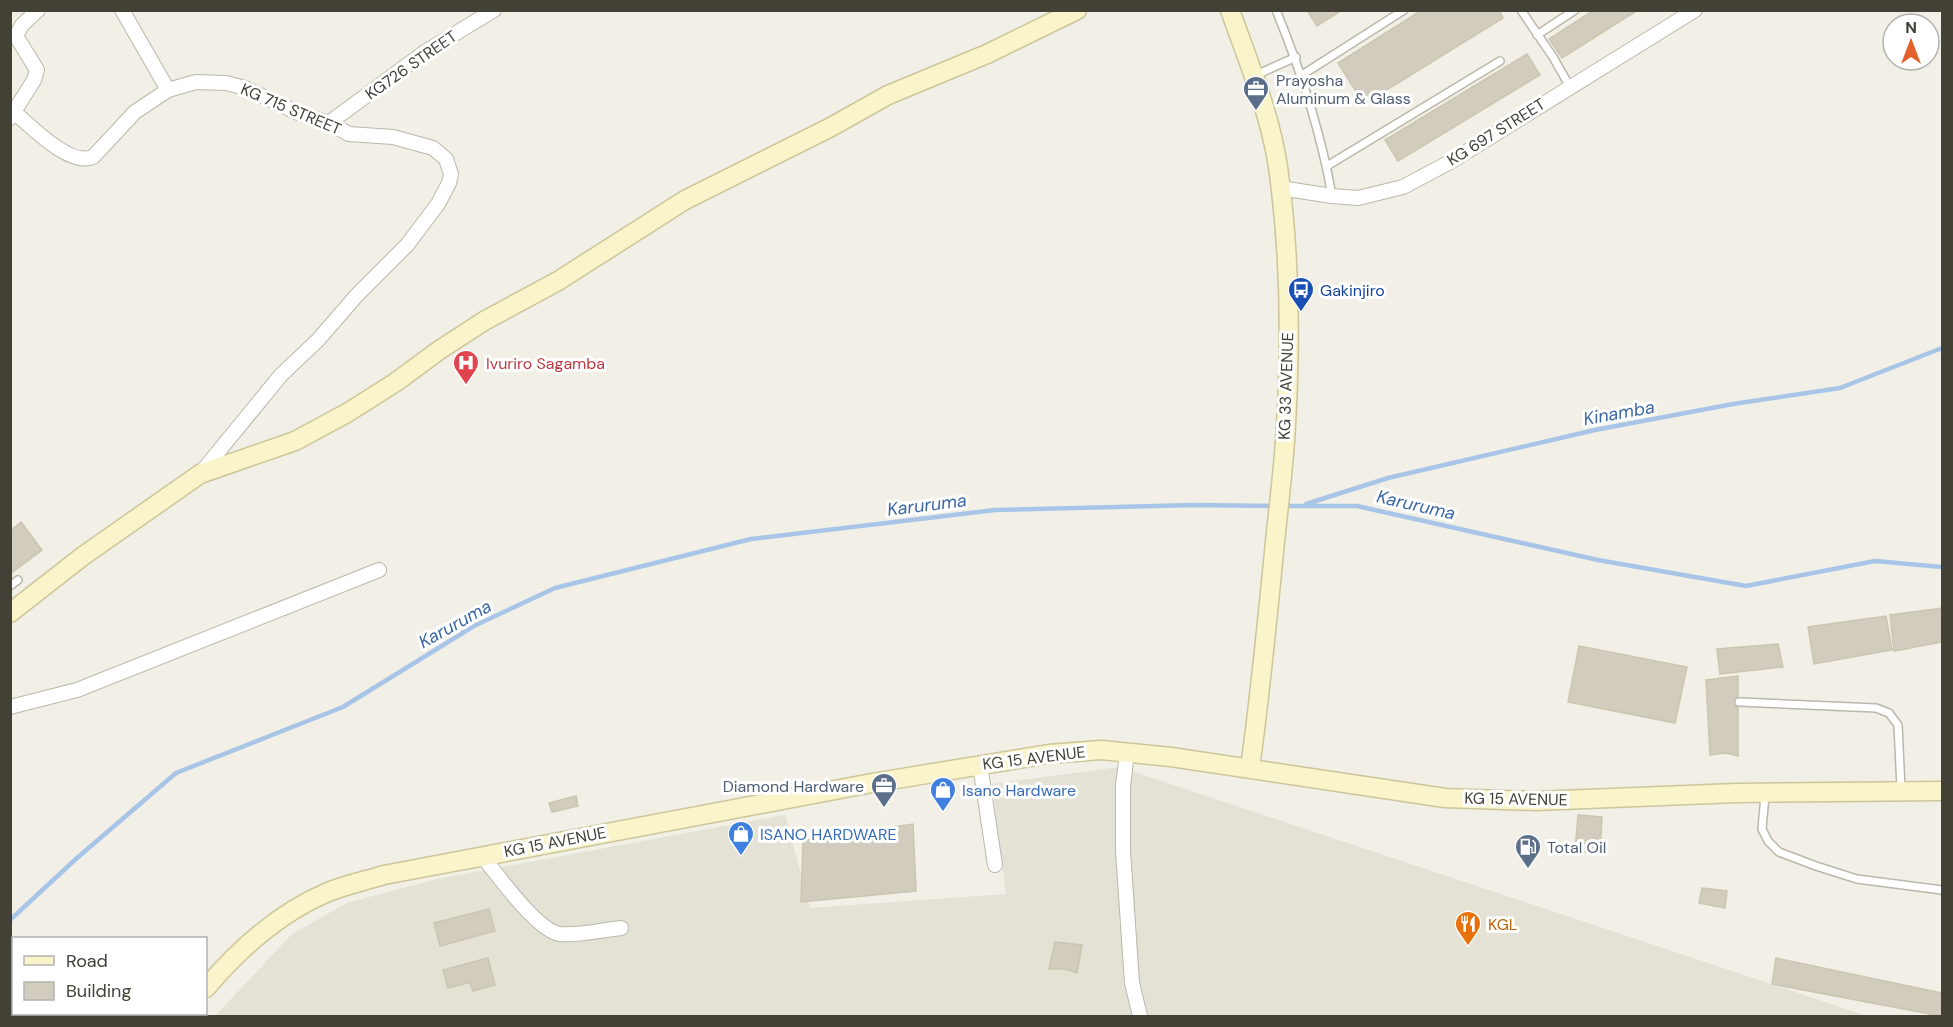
<svg xmlns="http://www.w3.org/2000/svg" width="1953" height="1027" font-family="'DM Sans',sans-serif">
<style>
.residential{fill:#e4e2d5}
.lines{fill:none;stroke-linecap:round;stroke-linejoin:round}
.stream{stroke:#a8c5e8;stroke-width:4.5}
.building{fill:#d1ccbd;stroke:#cbc5b1;stroke-width:1.5}
.lane-casing{stroke:#bbb8aa;stroke-width:10}
.street-casing{stroke:#bbb8aa;stroke-width:16}
.secondary-casing{stroke:#ccc69a;stroke-width:21}
.lane{stroke:#fff;stroke-width:7}
.street{stroke:#fff;stroke-width:14}
.secondary{stroke:#f9f4c9;stroke-width:18}
.labels{text-anchor:middle;dominant-baseline:central;stroke-width:6;stroke-linejoin:round;paint-order:stroke}
.street-label{font-size:16px;fill:#434036;stroke:#fff}
.service-label{font-size:16px;fill:#4e5e75;stroke:#fff;text-anchor:start}
.transit-label{font-size:16px;fill:#164399;stroke:#fff;text-anchor:start}
.health-label{font-size:16px;fill:#be3a42;stroke:#fff;text-anchor:start}
.shop-label{font-size:16px;fill:#366cbe;stroke:#fff;text-anchor:start}
.food-label{font-size:16px;fill:#c56008;stroke:#fff;text-anchor:start}
.water-label{font-size:18px;font-style:italic;fill:#3b68a4;stroke:#fff}
</style>
<rect width="100%" height="100%" fill="#f1efe6"/>
<path class="residential" d="M1119,767L1867,1016H215L292,934L347,903L437,879L785,815L810,908L1006,894L992,784Z"/>
<g class="lines">
<path class="stream" d="M1306,504L1388,478L1595,430L1733,404L1840,388L1942,348
M1284,506H1357L1598,560L1746,586L1875,561L1942,567
M10,920L77,858L176,773L343,707L474,626L555,588L751,539L995,510L1195,505L1276,506"/>
</g>
<path class="building" d="M1307,10H1342L1317,26Z
M1422,10H1499L1503,18L1364,104L1338,63Z
M1594,10H1638L1562,58L1549,39Z
M1527,54L1540,75L1398,161L1385,140Z
M21,522L42,550L10,574V531Z
M1942,608V642L1894,651L1890,615Z
M1886,616L1892,650L1814,664L1808,627Z
M1778,644L1783,667L1720,674L1717,649Z
M1579,646L1687,667L1675,723L1568,702Z
M1738,676V756L1726,753L1710,755L1706,680Z
M576,796L578,806L552,812L549,803Z
M1578,815L1602,817L1600,852H1575Z
M913,824L916,891L801,902L803,840Z
M1702,888L1727,891L1725,908L1699,903Z
M489,909L495,931L440,946L434,923Z
M1055,942L1082,945L1077,973L1065,969H1049Z
M488,958L495,985L473,991L470,982L448,988L443,970Z
M1776,958L1942,993L1941,1016L1772,984Z"/>
<g class="lines">
<defs>
<path id="lane" d="M1276,10C1301,71 1321,132 1332,196
M1521,10L1553,57L1570,87
M1537,35L1575,10
M1256,75L1296,57
M1302,75L1404,10
M1327,166L1500,61
M10,586L18,580
M1739,702L1876,708L1889,713L1898,725L1901,789
M1765,795L1762,829L1768,841L1779,852L1816,866L1857,879L1942,890"/>
<path id="street" d="M122,10L168,90
M15,113C32,127 70,167 93,157L135,112L168,90L196,82L226,83L245,88L298,113L329,123L349,134L393,137L433,148L446,159L451,174L449,183L438,204L407,245L357,295L318,340L281,375L200,474
M10,118L34,80L37,70L16,36L22,25L38,10
M329,123L425,52L494,10
M1280,188L1332,196L1358,198L1403,187L1450,162L1695,10
M10,707L77,690L379,570
M1127,753L1123,786V851L1132,983L1140,1016
M980,765L995,865
M482,856C498,875 537,931 560,934C579,936 602,930 621,928"/>
<path id="secondary" d="M1230,10C1248,61 1270,113 1278,167C1290,252 1291,339 1286,425C1284,467 1278,510 1274,552C1267,624 1260,696 1250,768
M10,613L83,556L200,474L295,441L347,413L396,382L438,351L484,321L558,281L685,200L831,127L888,95L987,54L1077,10
M206,988C239,949 277,914 326,893C344,885 365,881 384,875L872,783L1049,754L1101,750L1171,757L1445,798L1536,801L1736,793L1942,791
M182,1016L185,1014"/>
</defs>
<use href="#lane" class="lane-casing"/>
<use href="#street" class="street-casing"/>
<use href="#secondary" class="secondary-casing"/>
<use href="#lane" class="lane"/>
<use href="#street" class="street"/>
<use href="#secondary" class="secondary"/>
</g>
<defs>
<symbol id="office-pin" viewBox="-11 -11 22 30"><path d="M0 17L-7.5 6A9.5 9.5 0 1 1 7.5 6Z" fill="#5c6f8a" stroke="#fff"/><path d="M-6-3h4V-5.5h4V-3h4V5H-6ZM-1-4.5V-3h2v-1.5ZM-6 0V1H6V0Z" fill="#fff"/></symbol>
<symbol id="bus-pin" viewBox="-11 -11 22 30"><path d="M0 17L-7.5 6A9.5 9.5 0 1 1 7.5 6Z" fill="#1a4fb4" stroke="#fff"/><path d="M-5-6H5V4H4V6H2V4H-2V6H-4V4H-5ZM-3.5-4V0h7V-4ZM-3.5 1.2v1.5H-2V1.2ZM2 1.2v1.5H3.5V1.2Z" fill="#fff"/></symbol>
<symbol id="hospital-pin" viewBox="-11 -11 22 30"><path d="M0 17L-7.5 6A9.5 9.5 0 1 1 7.5 6Z" fill="#e0444e" stroke="#fff"/><path d="M-5-5h3v3.5h4V-5h3V5h-3V1.5h-4V5h-3Z" fill="#fff"/></symbol>
<symbol id="shop-pin" viewBox="-11 -11 22 30"><path d="M0 17L-7.5 6A9.5 9.5 0 1 1 7.5 6Z" fill="#3f7fe0" stroke="#fff"/><path d="M-5-2.5h2.3a2.7 3.5 0 0 1 5.4 0H5L5.5 6h-11ZM-1.5-2.5h3a1.5 2.3 0 0 0-3 0Z" fill="#fff"/></symbol>
<symbol id="fuel-pin" viewBox="-11 -11 22 30"><path d="M0 17L-7.5 6A9.5 9.5 0 1 1 7.5 6Z" fill="#5c6f8a" stroke="#fff"/><path d="M-5.5-6h7V0h2V4h1.3V-2.5L3-4.5l.8-.8L6-3V5H2.5V1h-1V6h-7ZM-4.2-4.7v3.2H.2V-4.7Z" fill="#fff"/></symbol>
<symbol id="restaurant-pin" viewBox="-11 -11 22 30"><path d="M0 17L-7.5 6A9.5 9.5 0 1 1 7.5 6Z" fill="#e8710a" stroke="#fff"/><path d="M-5-6h1v4h1v-4h1v4h1v-4h1v5L-1.5 .5V6h-2V.5L-5-1ZM5-6V6H3V1.5H1.5Q1.5-4 5-6Z" fill="#fff"/></symbol>
</defs>
<g fill-rule="evenodd">
<use href="#office-pin" x="1241" y="74" width="30" height="40"/>
<use href="#bus-pin" x="1286" y="275" width="30" height="40"/>
<use href="#hospital-pin" x="451" y="348" width="30" height="40"/>
<use href="#office-pin" x="869" y="771" width="30" height="40"/>
<use href="#shop-pin" x="928" y="775" width="30" height="40"/>
<use href="#shop-pin" x="726" y="819" width="30" height="40"/>
<use href="#fuel-pin" x="1513" y="832" width="30" height="40"/>
<use href="#restaurant-pin" x="1453" y="909" width="30" height="40"/>
</g>
<g class="labels">
<g class="street-label">
<text transform="translate(411 65) rotate(-35)">KG726 STREET</text>
<text transform="translate(291 109) rotate(23)">KG 715 STREET</text>
<text transform="translate(1496 132) rotate(-32)">KG 697 STREET</text>
<text transform="translate(1286 386) rotate(-88)">KG 33 AVENUE</text>
<text transform="translate(1034 758) rotate(-7)">KG 15 AVENUE</text>
<text transform="translate(1516 799) rotate(1)">KG 15 AVENUE</text>
<text transform="translate(555 842) rotate(-11)">KG 15 AVENUE</text>
</g>
<g class="service-label">
<text x="1276" y="80">Prayosha<tspan x="1276" dy="18">Aluminum &amp; Glass</tspan></text>
<text x="864" y="786" text-anchor="end">Diamond Hardware</text>
<text x="1547" y="847">Total Oil</text>
</g>
<g class="transit-label">
<text x="1320" y="290">Gakinjiro</text>
</g>
<g class="health-label">
<text x="486" y="363">Ivuriro Sagamba</text>
</g>
<g class="shop-label">
<text x="962" y="790">Isano Hardware</text>
<text x="760" y="834">ISANO HARDWARE</text>
</g>
<g class="food-label">
<text x="1488" y="924">KGL</text>
</g>
<g class="water-label">
<text transform="translate(1619 413) rotate(-10)">Kinamba</text>
<text transform="translate(927 505) rotate(-7)">Karuruma</text>
<text transform="translate(1416 505) rotate(13)">Karuruma</text>
<text transform="translate(455 624) rotate(-29)">Karuruma</text>
</g>
</g>
<rect width="1953" height="1027" fill="none" stroke="#434036" stroke-width="24"/>
<rect x="12" y="937" width="195" height="78" fill="#ffffff" stroke="#b4b3af" stroke-width="1.5"/>
<rect x="24" y="956" width="30" height="9" fill="#f9f4c9" stroke="#b4b3af" stroke-width="1.5"/>
<text x="66" y="967" font-size="18" fill="#434036">Road</text>
<rect x="24" y="982" width="30" height="18" fill="#d1ccbd" stroke="#b4b3af" stroke-width="1.5"/>
<text x="66" y="997" font-size="18" fill="#434036">Building</text>
<g transform="translate(1911 42)"><circle r="28" fill="#ffffff" stroke="#b4b3af" stroke-width="1.5"/>
<path d="M0-4.5L10 22L0 15L-10 22Z" fill="#e3612b"/>
<text y="-9" font-size="16" font-weight="bold" text-anchor="middle" fill="#434036">N</text>
</g>
</svg>
